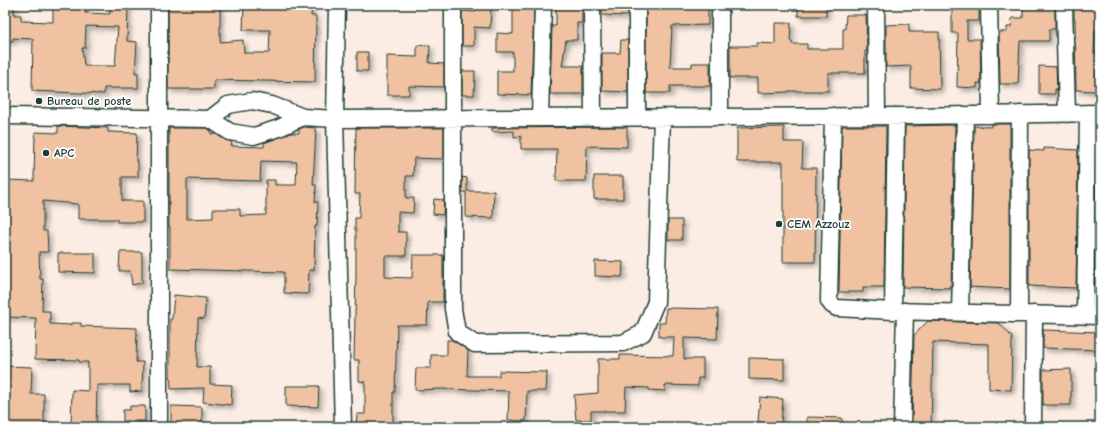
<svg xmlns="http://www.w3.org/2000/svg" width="1105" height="432" font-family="'Comic Neue',sans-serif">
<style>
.building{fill:#f1c2a1;stroke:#1f3d34;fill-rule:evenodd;filter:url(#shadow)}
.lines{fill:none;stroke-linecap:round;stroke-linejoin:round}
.minor-casing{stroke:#1f3d34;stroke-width:19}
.minor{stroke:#fff;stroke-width:16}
.poi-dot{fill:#1f3d34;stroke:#fff;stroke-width:1.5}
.labels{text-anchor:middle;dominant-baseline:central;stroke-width:3.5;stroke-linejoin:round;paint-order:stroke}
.poi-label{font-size:12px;font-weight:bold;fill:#1f3d34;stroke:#fff;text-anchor:start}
</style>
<defs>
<filter id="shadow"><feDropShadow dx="3.5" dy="3.5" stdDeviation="2" flood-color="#0004"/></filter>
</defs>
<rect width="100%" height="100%" fill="#fbede3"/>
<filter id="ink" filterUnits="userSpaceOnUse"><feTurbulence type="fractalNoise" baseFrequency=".025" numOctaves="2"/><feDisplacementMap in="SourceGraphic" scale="8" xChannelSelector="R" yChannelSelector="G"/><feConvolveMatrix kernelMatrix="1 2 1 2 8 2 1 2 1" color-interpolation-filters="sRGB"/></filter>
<g filter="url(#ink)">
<path class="building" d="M5,5H14V15H21V21L53,22V5H85V13L110,14V5H128L127,41L137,42L135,73H138V88H104V94L32,91L33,39L13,38V41H5ZM86,26L118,27L115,66H84L82,48H85Z
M168,5H220V42L243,40L244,53H269L270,30H243L244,5H312L311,16H316L315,82L214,80V89H168Z
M475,5H491L490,28L474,27V46H462V11L475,12Z
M513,5H534L531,95L497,94V71H513V52H497V33L513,34Z
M556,5H582V23H577V40H566L562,66H583V94H550L552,26H556Z
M602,5H628V16L602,15Z
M646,5H655V8H674V5H689V8H708V25L672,26L670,65V67H692V63H710V86H670V93H646Z
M798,5H826V16H798Z
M952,5H979V21H967V39H980L981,83H977V88L957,87L958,33H952Z
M1074,5H1100V30H1095L1094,53L1100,54V71H1096L1095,91L1076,90L1075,19H1074Z
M1055,6V29H1049V41H1020L1018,84H1000L999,32H1007V27H1011L1012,18H1023V7Z
M846,15H866L867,51H865V73H828V91H788V92L758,93V78H730V46H757V43L775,44V23H791L790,41H792V44H807V49H843V29H845Z
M909,24V32H939L940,89L911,88V66L886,67V25Z
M621,40H628V92L602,91V53H620Z
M417,45L430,46L429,63L444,64V87L409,86V95H387V56L417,57Z
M357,52H368V71H357Z
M1039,66L1056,67L1057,90L1055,89V94H1039Z
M462,71H475L474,95H462Z
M991,124H1010V289L970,287L974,126L991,127Z
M954,125L955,126L951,286H949V288L903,287L905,126Z
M58,126L108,128V132L137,133L136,162H138V177H122V201H143V222H117V219H78V204L43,201V231H47L48,252H39L40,279H43L42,311H50V324L71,325V323H81V326L137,328L136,362H143L142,391L130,392V385H97L96,427H71L72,390L88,391V362H79V360L35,359L36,318L5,317V180L34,181L35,132L58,133Z
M842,126H886L884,287H863V292H839Z
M304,127L316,128L313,185H316L315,202H318L317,226H315L314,270H309L308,294L284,293V272L170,269V227H169V128H207L211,131V134H216L225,140L232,142L231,146L264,147V143L291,133H299V129ZM261,161L297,162L296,185H275V180H266V215L240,216V209H213V218L187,219V179L260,181Z
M627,127V147L587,146L586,181H556L557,149H521V136L514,137V131L492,132V128Z
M784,127V142H803L802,168H816L815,262H783V162H737V128Z
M356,128H444V159L414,158L413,176H406V198H414L413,213L398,212V232H406V256H385V277L412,278L413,255H443V302H428L427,325H397L395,392H393V427H356L357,414H365V382L359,381V360H354L356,275V230H355V218H359L360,194H355Z
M1044,148L1078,150L1076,288L1029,286V150L1044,151Z
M1097,150H1100V288H1095Z
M594,176H623V199H594Z
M462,177L467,178V191H494L493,218L466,217V192H462Z
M434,199L444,200L443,215L433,214Z
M668,220H682V240H668Z
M120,252H142V283L132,285L130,271H119Z
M58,253H95V273L58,272Z
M595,261L623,262L622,277L595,276Z
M174,295L206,298L204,319L198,318L197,367H210V384L232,385L231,405L203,402L204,388L171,389L170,372V319H172Z
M666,308L718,309L717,339L684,338V359H703V378H698V386L665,385V391L649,390V388L626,387L625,411H591V420H576L574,395L598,393V359H620V355L673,356L674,337H659V323H665Z
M928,321L999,323L1012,337L1011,390L989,389V344L933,342L931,427H912L914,335Z
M1043,330L1100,332V350L1043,348Z
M447,340H452L468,350L467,376H499V371L547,372L546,391H527L526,421L508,420L509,391L442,389L415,390L416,368H431V355H447Z
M749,358L784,359V380L749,379Z
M5,366L32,367L31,394H44V427H5Z
M1071,369V405H1043V370Z
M286,386H319L318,407L286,406Z
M760,397L783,399L781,424L758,422Z
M130,406H145V421H123V410H130Z
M171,406L202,407V427H171Z
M807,417L842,418V427H807Z"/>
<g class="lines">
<defs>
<path id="minor" d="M159,5V427
M337,5L335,119L343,427
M453,5V309L457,332L475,344L623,343L643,333L656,302L662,117
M592,5L593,117
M637,5V117
M720,5V117
M876,5L877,116
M989,5L991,115
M1064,5L1067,114
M5,116L210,119L230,132L254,136L279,128L303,117
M833,116L829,301L832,305L837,308L893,311L1100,316
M540,118L543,5
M210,119L228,105L252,101L272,105L303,117L335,119L911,116L1100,113
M893,311L896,116
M960,312L965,115
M1019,314L1020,114
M1085,316L1088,113
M902,427L905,311
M1033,427L1034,314"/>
</defs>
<use href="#minor" class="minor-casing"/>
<use href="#minor" class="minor"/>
</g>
</g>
<g class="poi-dot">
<circle cx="39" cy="101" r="4"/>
<circle cx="46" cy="153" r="4"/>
<circle cx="779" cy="224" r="4"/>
</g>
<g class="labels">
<g class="poi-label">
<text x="47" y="101">Bureau de poste</text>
<text x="54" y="153">APC</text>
<text x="787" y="224">CEM Azzouz</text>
</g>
</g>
<rect width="1105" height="432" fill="none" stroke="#fff" stroke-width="20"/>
<rect x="10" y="10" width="1085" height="412" fill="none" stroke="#1f3d34" stroke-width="1.5" filter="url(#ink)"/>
</svg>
